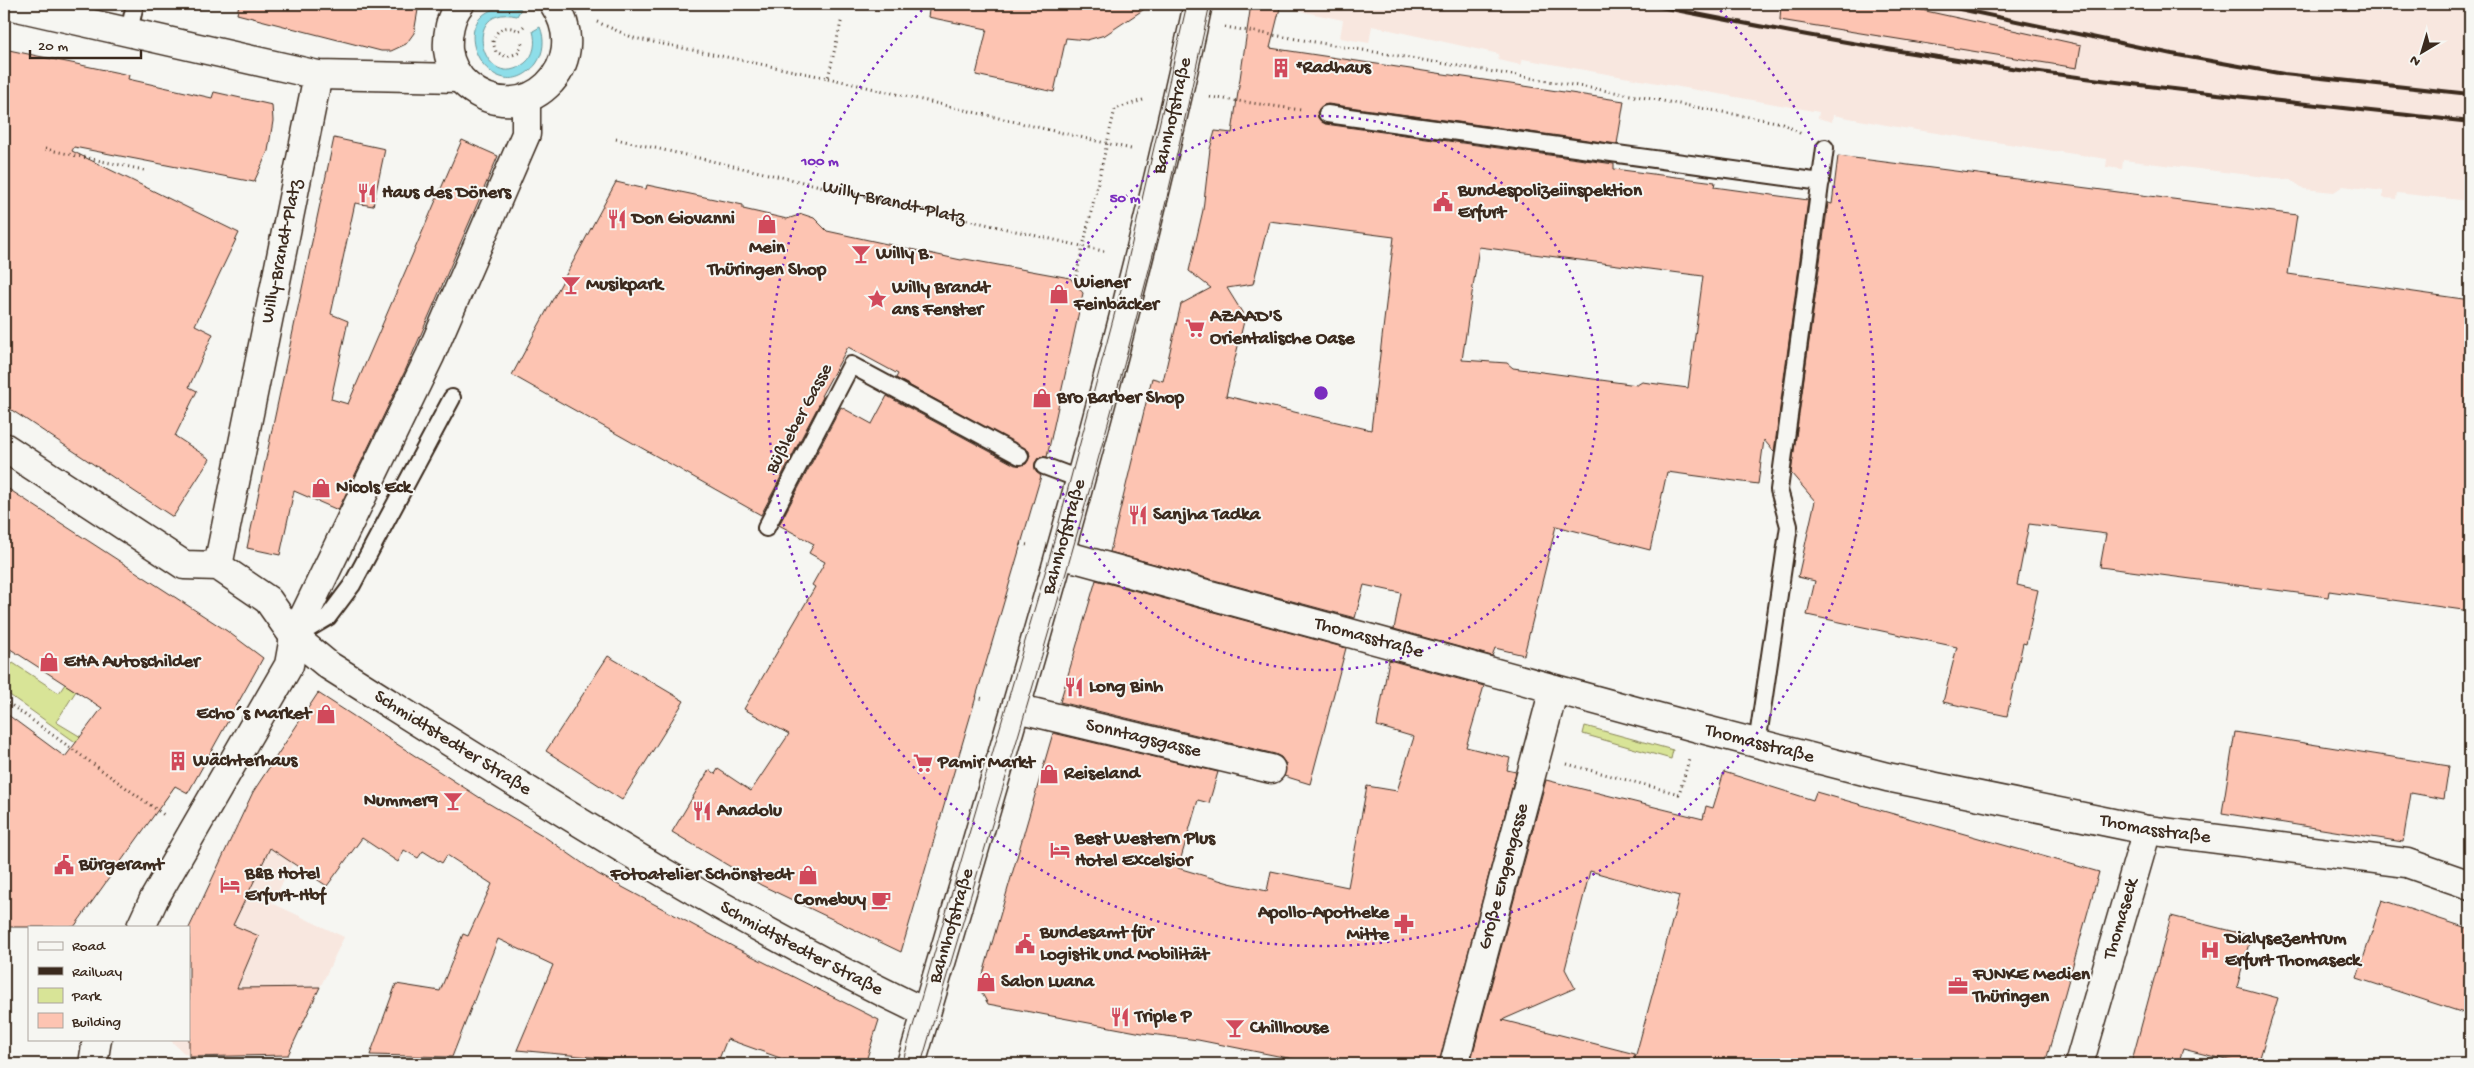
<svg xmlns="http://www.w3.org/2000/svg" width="2474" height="1068" font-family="'Gochi Hand',sans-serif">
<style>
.built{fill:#f8e7df}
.green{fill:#d8e497;stroke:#8a875a}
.water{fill:#8edee9;stroke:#6d9698}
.building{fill:#fdc4b2;stroke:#3b2a1e;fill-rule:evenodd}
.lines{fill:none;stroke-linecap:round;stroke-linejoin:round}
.service-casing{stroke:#3b2a1e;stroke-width:20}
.minor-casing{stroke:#3b2a1e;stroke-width:31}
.path{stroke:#3b2a1e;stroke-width:3;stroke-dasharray:1 4;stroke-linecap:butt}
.service{stroke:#f6f6f2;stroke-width:16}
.minor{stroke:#f6f6f2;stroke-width:28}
.tram{stroke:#3b2a1e;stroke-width:1}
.rail{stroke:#3b2a1e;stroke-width:4}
.ring{fill:none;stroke:#7b2cbf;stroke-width:2.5;stroke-dasharray:2.5 5}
.labels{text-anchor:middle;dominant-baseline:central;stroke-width:4;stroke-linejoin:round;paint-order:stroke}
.poi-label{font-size:19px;font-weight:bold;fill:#3b2a1e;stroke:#f6f6f2;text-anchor:start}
.street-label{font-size:19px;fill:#3b2a1e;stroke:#f6f6f2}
.centre{fill:#7b2cbf;stroke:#f6f6f2;stroke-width:2.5}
.ring-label{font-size:15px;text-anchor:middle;font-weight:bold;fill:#7b2cbf;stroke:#f6f6f2;stroke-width:4;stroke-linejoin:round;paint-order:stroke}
</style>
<rect width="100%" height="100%" fill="#f6f6f2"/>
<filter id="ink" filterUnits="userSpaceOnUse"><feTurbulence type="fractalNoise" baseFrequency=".02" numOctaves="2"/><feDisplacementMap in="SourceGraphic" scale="10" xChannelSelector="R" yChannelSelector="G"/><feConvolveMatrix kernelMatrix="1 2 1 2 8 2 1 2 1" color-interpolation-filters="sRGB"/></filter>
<g filter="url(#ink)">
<path class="built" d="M1234,4H2470V201L2397,193L2396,199L2383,198V191L2343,186L2334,192L2304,189L2291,180L2123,160L2122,169L2106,167L2107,159L1897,127L1833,115L1832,122L1818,118L1819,112L1523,59L1521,65L1498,60L1499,54L1372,26L1369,43L1340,38L1343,20L1280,7L1278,13Z
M253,792L286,818L293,863L272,903L344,937L288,1055L195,1057L185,1054L169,1039H189V928Z"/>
<path class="green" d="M13,663L59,693L65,684L76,691L56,722L121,761L175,786L162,804L4,691V673Z
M1585,726L1673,750L1671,759L1583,734Z"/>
<path class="water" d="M509,6L521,9L517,16C458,3 483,96 525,63C535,55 536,42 533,31L540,27C545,39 544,53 536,64C493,116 434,12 509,6Z"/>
<path class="building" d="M239,4H419L414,33L406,44L391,51H381L237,14Z
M930,4H1152L1105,35L1087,40L1066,38L1054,92L976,75L987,29L928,17Z
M1251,4H1281L1270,48L1624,101L1617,144L1328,104L1323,105L1317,112L1318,118L1325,124L1614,164V169L1715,182L1714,187L1808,200L1774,452L1764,440L1758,484L1667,472L1650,550L1556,526L1524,655L1495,648L1492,656L1394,629L1401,593L1364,585L1355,618L1110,552L1152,378L1163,381L1181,304L1211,288L1189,271L1203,210L1210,149L1215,131L1232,133ZM1269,221L1394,237L1371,430L1226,396L1245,317L1227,288L1253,284ZM1479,247L1703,276L1688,388L1642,382L1637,385L1513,368L1507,363L1462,360Z
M1781,4H1894L2081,45L2077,68L1780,20Z
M4,49L129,75L128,79L212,98L214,92L272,105L273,121L268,151L254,182L74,147L72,151L239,233L195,325L213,334L189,387L197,391L175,436L210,459L173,517L4,405Z
M334,138L385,149L373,206L355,203L331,314L348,321L331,399L348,404L462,140L498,156L406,369L338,510L294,491L280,555L247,548Z
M1838,156L2297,215L2288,274L2470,300V611L2329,591L2328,597L2100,567L2106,534L2029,524L2017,585L2038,590L2026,644L2023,643L2007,716L1943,702L1957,647L1807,615L1815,581L1798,577L1815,501L1791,473L1828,203L1832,204Z
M616,182L646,189L647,185L743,205V209L787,219L802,214L814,218L827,231L961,260L965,259L1070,278L1083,293L1047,457L1038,458L1035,463L1036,472L1041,476L901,952L761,885L672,832L709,770L715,774L718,769L751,791L789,734L744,709L815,587L812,585L825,562L809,553L814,544L779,525L841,407L872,424L887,396L1015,465L1026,464L1030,456L1029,451L896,378L898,374L848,347L821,396L823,397L761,515L512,375Z
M4,486L227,631L263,658L188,793L175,786L74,927H4V712L65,757L102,708L4,645Z
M1096,580L1346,648L1310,784L1284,776L1286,764L1281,757L1275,754L1060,702Z
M608,656L684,701L622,800L546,751Z
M1389,660L1484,686L1466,747L1510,758L1507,770L1516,772L1439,1064H1318L1198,1040L1142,1033L988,1004L979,988L1053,733L1218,772L1209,803L1198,800L1178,868L1229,883L1267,891L1271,871L1348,887L1367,786L1397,791L1414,737L1377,726Z
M318,693L488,803L542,835L598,874L736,948L879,1020L865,1064H797L727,1039L717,1064H665L517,1050L553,965L498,939L452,1057L370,1055L396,984L440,991L463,934L468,936L492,884L447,855L442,863L423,851L418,858L404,850L398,862L362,838L327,886L270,848L233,925L259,936L237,988L320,987L288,1055L189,1057V928L253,792Z
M2235,732L2449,766L2444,799L2411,793L2403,842L2222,813Z
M1724,772L1813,800L1816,792L2099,872L2045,1064H1470L1546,780L1703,819L1706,806L1713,808ZM1590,871L1679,896L1634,1062L1635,1054L1502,1020L1575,988L1565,969Z
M2382,900L2470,929V1015L2357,978Z
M2171,916L2251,936L2237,987L2278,998L2258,1064H2243L2183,1049L2178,1064H2131Z"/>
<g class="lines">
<defs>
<path id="service" d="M129,32L135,4
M1327,114L1821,182
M1044,466L1079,479
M766,528L851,365L1020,456
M296,636L328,617L352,585L452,398
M1757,744L1789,526L1779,490L1825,148"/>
<g id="minor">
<path d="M4,4L318,75L459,78"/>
<path d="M460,4C450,16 447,35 448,50C450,65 457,77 468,86C524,132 595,65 554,4"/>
<path id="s2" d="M4,447L184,565L218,566L268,600L294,637L328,665C524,788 717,914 926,1013"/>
<path id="s3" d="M1060,554L1698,728L1887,777L2147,830L2407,863L2470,885"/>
<path id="s4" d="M218,566L318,75"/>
<path id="s5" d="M1016,708L1271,769"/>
<path d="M141,927L154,899L289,665L294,637L430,356L526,134V99"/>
<path d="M93,1064L97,1039"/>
<path id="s6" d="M911,1064C1015,713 1121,362 1198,4"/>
<path id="s7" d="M1454,1064L1554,689"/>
<path id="s8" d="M2079,1064L2147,830"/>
</g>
</defs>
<use href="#service" class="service-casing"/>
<use href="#minor" class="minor-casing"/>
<g class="path">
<path d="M597,22L634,38L828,78L842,18"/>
<path d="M1225,27L1614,92L1782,123L1803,135"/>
<path d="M522,43L518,53L507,57L496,52L493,42C496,28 507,24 519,31L526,24"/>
<path d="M828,78L1131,149"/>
<path d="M1210,97L1301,110"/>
<path id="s1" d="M616,139L1107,252"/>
<path d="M45,149L144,170"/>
<path d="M1075,281L1115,109L1143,100"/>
<path d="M1021,544L1028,545"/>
<path d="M4,660L11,650"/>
<path d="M976,697L984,699"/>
<path d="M4,700L164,815"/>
<path d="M1567,764L1679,794L1689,760"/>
</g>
<use href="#service" class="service"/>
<use href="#minor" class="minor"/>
<path class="tram" d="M902,1064L1051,552L1123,282L1187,4
M921,1064C999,797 1082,532 1151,262C1173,177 1191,90 1210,4"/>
<path class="rail" d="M1645,4C1742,23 1839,42 1938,57C2114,85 2293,102 2470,122
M1936,4L2172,54L2284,74L2470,94"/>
</g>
</g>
<g class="ring">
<circle cx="1321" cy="393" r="277"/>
<path d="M1715 5A553 553 0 1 1 927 5"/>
</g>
<defs>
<symbol id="building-bare" viewBox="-9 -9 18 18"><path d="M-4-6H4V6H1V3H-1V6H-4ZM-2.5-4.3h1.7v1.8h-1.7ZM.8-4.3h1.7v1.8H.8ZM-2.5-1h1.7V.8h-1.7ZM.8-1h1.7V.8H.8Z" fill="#d1495b" stroke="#f6f6f2" stroke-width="2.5" paint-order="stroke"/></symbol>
<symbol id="restaurant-bare" viewBox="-9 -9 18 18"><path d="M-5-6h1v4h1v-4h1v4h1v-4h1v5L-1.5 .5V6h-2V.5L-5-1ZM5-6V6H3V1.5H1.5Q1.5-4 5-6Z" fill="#d1495b" stroke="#f6f6f2" stroke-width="2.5" paint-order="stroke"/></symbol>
<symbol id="civic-bare" viewBox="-9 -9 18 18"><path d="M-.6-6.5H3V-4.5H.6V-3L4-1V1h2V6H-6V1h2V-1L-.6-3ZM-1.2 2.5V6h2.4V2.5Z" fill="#d1495b" stroke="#f6f6f2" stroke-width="2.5" paint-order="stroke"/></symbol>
<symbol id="shop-bare" viewBox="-9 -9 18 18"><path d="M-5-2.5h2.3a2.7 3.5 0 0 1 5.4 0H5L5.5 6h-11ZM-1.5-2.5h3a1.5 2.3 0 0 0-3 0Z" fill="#d1495b" stroke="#f6f6f2" stroke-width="2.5" paint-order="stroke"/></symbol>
<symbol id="bar-bare" viewBox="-9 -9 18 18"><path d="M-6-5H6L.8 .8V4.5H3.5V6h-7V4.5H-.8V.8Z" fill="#d1495b" stroke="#f6f6f2" stroke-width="2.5" paint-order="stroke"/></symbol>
<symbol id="sight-bare" viewBox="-9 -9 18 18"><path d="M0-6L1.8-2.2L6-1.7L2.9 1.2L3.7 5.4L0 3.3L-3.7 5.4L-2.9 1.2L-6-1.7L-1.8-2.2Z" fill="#d1495b" stroke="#f6f6f2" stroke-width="2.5" paint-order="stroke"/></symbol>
<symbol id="supermarket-bare" viewBox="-9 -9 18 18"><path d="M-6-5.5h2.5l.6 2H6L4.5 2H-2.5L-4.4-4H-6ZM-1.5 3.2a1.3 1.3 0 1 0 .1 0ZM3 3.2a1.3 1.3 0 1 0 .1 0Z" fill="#d1495b" stroke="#f6f6f2" stroke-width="2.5" paint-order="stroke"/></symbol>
<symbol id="hotel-bare" viewBox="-9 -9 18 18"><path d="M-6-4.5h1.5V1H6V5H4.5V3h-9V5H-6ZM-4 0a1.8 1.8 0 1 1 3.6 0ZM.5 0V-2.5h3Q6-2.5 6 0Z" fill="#d1495b" stroke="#f6f6f2" stroke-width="2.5" paint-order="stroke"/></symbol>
<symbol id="cafe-bare" viewBox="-9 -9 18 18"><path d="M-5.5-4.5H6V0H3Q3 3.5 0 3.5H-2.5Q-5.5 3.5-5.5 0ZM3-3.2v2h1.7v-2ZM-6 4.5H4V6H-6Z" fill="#d1495b" stroke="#f6f6f2" stroke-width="2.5" paint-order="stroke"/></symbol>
<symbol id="pharmacy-bare" viewBox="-9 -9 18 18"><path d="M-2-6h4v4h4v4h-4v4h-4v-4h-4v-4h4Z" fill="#d1495b" stroke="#f6f6f2" stroke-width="2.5" paint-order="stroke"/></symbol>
<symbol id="hospital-bare" viewBox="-9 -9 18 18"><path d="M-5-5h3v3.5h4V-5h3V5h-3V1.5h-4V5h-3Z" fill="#d1495b" stroke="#f6f6f2" stroke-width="2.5" paint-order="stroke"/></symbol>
<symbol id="office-bare" viewBox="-9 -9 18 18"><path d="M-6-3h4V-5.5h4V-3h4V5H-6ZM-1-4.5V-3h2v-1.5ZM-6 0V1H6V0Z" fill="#d1495b" stroke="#f6f6f2" stroke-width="2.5" paint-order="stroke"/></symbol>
</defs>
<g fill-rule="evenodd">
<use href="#building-bare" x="1267" y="54" width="28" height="28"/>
<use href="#restaurant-bare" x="353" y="179" width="28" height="28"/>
<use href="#civic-bare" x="1429" y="188" width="28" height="28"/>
<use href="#restaurant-bare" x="603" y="205" width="28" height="28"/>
<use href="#shop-bare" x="753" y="210" width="28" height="28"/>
<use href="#bar-bare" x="847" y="240" width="28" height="28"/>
<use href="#bar-bare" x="557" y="271" width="28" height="28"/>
<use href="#shop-bare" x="1045" y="280" width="28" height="28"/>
<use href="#sight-bare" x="863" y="285" width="28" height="28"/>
<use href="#supermarket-bare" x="1181" y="314" width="28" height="28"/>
<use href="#shop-bare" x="1028" y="384" width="28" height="28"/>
<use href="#shop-bare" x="307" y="474" width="28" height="28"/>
<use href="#restaurant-bare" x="1124" y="501" width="28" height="28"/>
<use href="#shop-bare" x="35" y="648" width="28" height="28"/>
<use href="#restaurant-bare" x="1060" y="673" width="28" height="28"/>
<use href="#shop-bare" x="312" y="700" width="28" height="28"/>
<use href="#building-bare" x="164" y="747" width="28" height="28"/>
<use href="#supermarket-bare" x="909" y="749" width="28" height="28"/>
<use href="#shop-bare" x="1035" y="760" width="28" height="28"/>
<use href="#bar-bare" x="439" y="787" width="28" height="28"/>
<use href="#restaurant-bare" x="688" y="797" width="28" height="28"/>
<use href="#hotel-bare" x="1046" y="836" width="28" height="28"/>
<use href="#civic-bare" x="50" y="851" width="28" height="28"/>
<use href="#shop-bare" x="794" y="861" width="28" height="28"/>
<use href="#hotel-bare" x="216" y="871" width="28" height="28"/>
<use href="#cafe-bare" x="867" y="886" width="28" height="28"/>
<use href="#pharmacy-bare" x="1390" y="910" width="28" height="28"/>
<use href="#civic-bare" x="1011" y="930" width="28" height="28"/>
<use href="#hospital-bare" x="2196" y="936" width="28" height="28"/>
<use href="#shop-bare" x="972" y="968" width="28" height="28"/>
<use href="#office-bare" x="1944" y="972" width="28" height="28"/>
<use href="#restaurant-bare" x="1106" y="1003" width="28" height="28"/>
<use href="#bar-bare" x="1221" y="1014" width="28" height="28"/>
</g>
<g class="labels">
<g class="poi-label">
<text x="1296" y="68">*Radhaus</text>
<text x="1458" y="191">Bundespolizeiinspektion<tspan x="1458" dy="22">Erfurt</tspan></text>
<text x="382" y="193">Haus des Döners</text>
<text x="632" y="219">Don Giovanni</text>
<text x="767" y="248" text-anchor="middle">Mein<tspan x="767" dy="22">Thüringen Shop</tspan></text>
<text x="876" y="254">Willy B.</text>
<text x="1074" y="283">Wiener<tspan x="1074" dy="22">Feinbäcker</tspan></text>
<text x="586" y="285">Musikpark</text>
<text x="892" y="288">Willy Brandt<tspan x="892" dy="22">ans Fenster</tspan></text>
<text x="1210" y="317">AZAAD'S<tspan x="1210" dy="22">Orientalische Oase</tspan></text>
<text x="1057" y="398">Bro Barber Shop</text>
<text x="336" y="488">Nicols Eck</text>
<text x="1153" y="515">Sanjha Tadka</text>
<text x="64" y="662">EHA Autoschilder</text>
<text x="1089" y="687">Long Binh</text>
<text x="311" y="714" text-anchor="end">Echo´s Market</text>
<text x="193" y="761">Wächterhaus</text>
<text x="938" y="763">Pamir Markt</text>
<text x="1064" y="774">Reiseland</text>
<text x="438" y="801" text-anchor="end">Nummer9</text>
<text x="717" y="811">Anadolu</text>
<text x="1075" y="839">Best Western Plus<tspan x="1075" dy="22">Hotel Excelsior</tspan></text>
<text x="79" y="865">Bürgeramt</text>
<text x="245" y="874">B&amp;B Hotel<tspan x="245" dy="22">Erfurt-Hbf</tspan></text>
<text x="793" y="875" text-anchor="end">Fotoatelier Schönstedt</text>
<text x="866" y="900" text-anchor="end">Comebuy</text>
<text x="1389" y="913" text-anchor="end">Apollo-Apotheke<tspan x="1389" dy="22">Mitte</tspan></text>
<text x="1040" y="933">Bundesamt für<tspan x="1040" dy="22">Logistik und Mobilität</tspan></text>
<text x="2225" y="939">Dialysezentrum<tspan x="2225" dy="22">Erfurt Thomaseck</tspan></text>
<text x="1973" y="975">FUNKE Medien<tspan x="1973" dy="22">Thüringen</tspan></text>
<text x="1001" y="982">Salon Luana</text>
<text x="1135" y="1017">Triple P</text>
<text x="1250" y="1028">Chillhouse</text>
</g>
<g class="street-label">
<text stroke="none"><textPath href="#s6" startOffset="984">Bahnhofstraße</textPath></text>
<text stroke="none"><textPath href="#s1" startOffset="285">Willy-Brandt-Platz</textPath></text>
<text stroke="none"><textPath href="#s4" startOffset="321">Willy-Brandt-Platz</textPath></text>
<text transform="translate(800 419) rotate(-62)">Büßleber Gasse</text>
<text stroke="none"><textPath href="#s6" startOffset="549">Bahnhofstraße</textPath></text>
<text stroke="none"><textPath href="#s3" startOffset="320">Thomasstraße</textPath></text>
<text stroke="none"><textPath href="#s5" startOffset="131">Sonntagsgasse</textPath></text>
<text stroke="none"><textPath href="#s2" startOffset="546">Schmidtstedter Straße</textPath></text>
<text stroke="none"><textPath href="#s3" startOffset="725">Thomasstraße</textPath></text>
<text stroke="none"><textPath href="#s3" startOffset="1130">Thomasstraße</textPath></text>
<text stroke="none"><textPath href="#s7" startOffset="194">Große Engengasse</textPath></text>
<text stroke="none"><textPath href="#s8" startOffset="151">Thomaseck</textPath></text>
<text stroke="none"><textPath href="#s6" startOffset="144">Bahnhofstraße</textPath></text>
<text stroke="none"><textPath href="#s2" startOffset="951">Schmidtstedter Straße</textPath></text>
</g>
</g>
<circle cx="1321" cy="393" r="8" class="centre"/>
<g class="ring-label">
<text x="820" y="165">100 m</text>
<text x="1125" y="202">50 m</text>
</g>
<rect width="2474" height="1068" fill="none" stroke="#f6f6f2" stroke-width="20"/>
<rect x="10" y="10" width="2454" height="1048" fill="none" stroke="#3b2a1e" stroke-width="2" filter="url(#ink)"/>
<rect x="28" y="926" width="162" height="115" fill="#f6f6f2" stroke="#aba49d"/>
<rect x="38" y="942" width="25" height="8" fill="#f6f6f2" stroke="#aba49d"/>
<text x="72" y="950" font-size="15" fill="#3b2a1e">Road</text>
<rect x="38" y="967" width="25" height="8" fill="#3b2a1e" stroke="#aba49d"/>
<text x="72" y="976" font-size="15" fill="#3b2a1e">Railway</text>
<rect x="38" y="988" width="25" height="15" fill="#d8e497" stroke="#aba49d"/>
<text x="72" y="1000" font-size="15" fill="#3b2a1e">Park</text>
<rect x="38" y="1013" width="25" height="15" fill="#fdc4b2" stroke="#aba49d"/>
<text x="72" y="1026" font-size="15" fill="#3b2a1e">Building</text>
<g transform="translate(2422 52) rotate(218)" stroke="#f6f6f2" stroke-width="4" paint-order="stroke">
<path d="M0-4L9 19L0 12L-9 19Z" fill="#3b2a1e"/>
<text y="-8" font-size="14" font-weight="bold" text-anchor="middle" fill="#3b2a1e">N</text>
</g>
<path d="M30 50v8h111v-8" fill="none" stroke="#3b2a1e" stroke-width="2.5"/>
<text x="38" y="50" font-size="15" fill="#3b2a1e" stroke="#f6f6f2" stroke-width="4" paint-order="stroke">20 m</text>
</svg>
